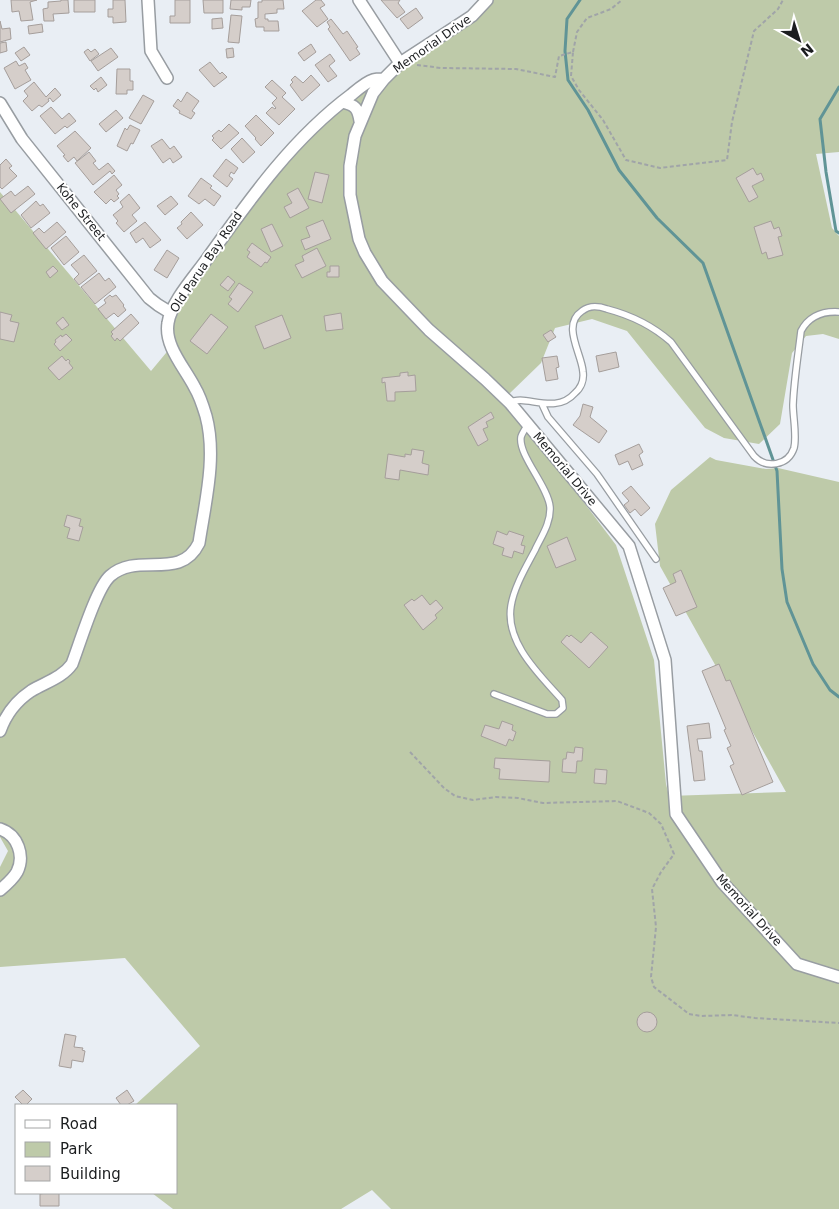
<svg xmlns="http://www.w3.org/2000/svg" width="839" height="1209" font-family="'DejaVu Sans',sans-serif">
<style>
.green{fill:#becaa9}
.lines{fill:none;stroke-linecap:round;stroke-linejoin:round}
.stream{stroke:#609496;stroke-width:3}
.building{fill:#d5ceca;stroke:#a59e9b}
.lane-casing{stroke:#989da2;stroke-width:8}
.street-casing{stroke:#989da2;stroke-width:14}
.path{stroke:#a0a4a8;stroke-width:2;stroke-dasharray:4 2.5;stroke-linecap:butt}
.lane{stroke:#fff;stroke-width:5.5}
.street{stroke:#fff;stroke-width:11}
.labels{text-anchor:middle;dominant-baseline:central;stroke-width:4;stroke-linejoin:round;paint-order:stroke}
.street-label{font-size:12px;fill:#1b1d1f;stroke:#fff}
</style>
<rect width="100%" height="100%" fill="#e9eef4"/>
<path class="green" d="M491,0H839V152L816,154L832,228L839,236V339L823,334L806,336L792,353L780,424L759,444L724,438L705,428L627,331L592,319L555,328L541,363L505,398L616,545L654,660L666,784L669,796L786,792L660,566L655,524L671,490L710,457L716,460L766,469L778,468L839,482V1209H391L372,1190L341,1209H173L152,1193H176V1105H135L200,1046L125,958L0,967V867L8,851L0,837V192L151,371L171,347L170,316L272,172L344,101Z"/>
<g class="lines">
<path class="stream" d="M580,0L567,19L565,51L568,80L588,110L619,170L657,218L703,263L777,471L782,569L787,602L813,664L830,690L839,697
M839,87L820,119L826,172L836,231L839,233"/>
</g>
<path class="building" d="M11,0H37L30,2L33,20L21,21L19,11L12,12Z
M61,0H68L69,13L53,14L54,21H44L43,9L48,8V2L61,1Z
M74,0H95V12H74Z
M113,0H125L126,22L113,23V17H108V9H113Z
M175,0H190V23H170V16H175Z
M203,0H223V13H204Z
M231,0H251L250,7H242V10L230,9Z
M262,0H283L284,9H277V13L265,14V19H268V21H278L279,31H264V27H256L255,19L258,18V2H262Z
M316,0H321L325,5L320,8L328,19L317,27L302,11Z
M381,0H400L398,3L405,12L397,18Z
M416,8L423,18L408,29L400,19Z
M231,15L242,16L239,43L228,42Z
M222,18L223,28L212,29V19Z
M331,19L343,34L347,31L358,47L356,48L360,54L350,61L328,29L330,27L327,22Z
M0,21L2,29L10,28L11,39L0,42Z
M42,24L43,32L29,34L28,26Z
M6,42L7,51L0,53V43Z
M311,44L316,52L304,61L298,53Z
M24,47L30,55L21,61L15,53Z
M111,48L118,57L98,71L91,61Z
M233,48L234,57L227,58L226,49Z
M88,49L91,52L95,49L99,54L90,61L84,52Z
M330,54L335,61L329,66L337,76L328,82L315,65Z
M16,61L19,66L25,63L28,68L25,70L31,80L15,89L4,68Z
M210,62L220,74L222,72L227,77L214,87L199,70Z
M117,69H130V81H133V90H127V94H116Z
M311,75L320,85L302,101L290,85L293,82L291,80L295,76L303,83Z
M101,77L107,85L98,92L96,88L94,90L90,86Z
M272,80L286,93L282,97L295,109L279,125L266,113L272,107L275,109L276,108L272,103L277,98L265,87Z
M34,82L46,97L55,88L61,95L53,102L50,98L48,99L49,101L42,107L39,105L32,111L23,101L28,96L24,91Z
M187,92L199,101L192,111L195,113L191,119L179,113L180,111L173,106L178,99L181,102Z
M143,95L154,101L141,124L129,118Z
M51,107L62,119L69,113L76,121L67,128L65,126L55,134L40,116Z
M116,110L123,118L106,132L99,124Z
M256,115L274,133L261,146L255,139L256,138L245,126Z
M229,124L239,133L221,149L212,140L214,138L212,136L219,130L221,132Z
M130,125L140,130L133,144L131,143L127,151L117,146L125,128L127,130Z
M75,131L91,148L77,161L74,157L68,162L63,156L65,155L57,146Z
M242,138L255,152L243,163L231,149Z
M162,139L170,149L174,146L182,157L173,163L170,158L163,163L151,146Z
M89,152L96,161L93,163L99,170L108,163L115,171L112,174L110,171L93,185L75,163Z
M6,159L12,166L9,168L17,176L2,189L0,187V165Z
M226,159L238,168L234,174L231,172L229,176L233,179L227,187L213,176Z
M753,168L757,175L761,173L764,180L752,186L758,197L749,202L736,178Z
M315,172L329,175L322,203L308,199Z
M114,175L122,185L116,190L119,194L117,196L119,198L114,202L111,199L106,204L94,192Z
M201,178L212,186L210,188L221,196L214,206L205,199L199,204L188,196Z
M28,186L35,194L11,213L0,199L11,191L15,196Z
M298,188L309,208L290,218L284,207L292,203L287,194Z
M129,194L140,208L132,215L137,221L124,232L116,223L118,221L113,215L123,207L120,202Z
M171,196L178,204L165,215L157,206Z
M36,201L40,206L43,204L50,213L31,228L21,215Z
M191,212L203,225L187,239L177,228L182,224L181,222Z
M323,220L331,239L305,250L301,240L310,237L306,227Z
M771,221L774,229L779,227L782,236L778,237L783,255L768,259L766,252L762,254L754,227Z
M57,222L66,232L46,249L33,233L39,228L44,233Z
M145,222L161,240L150,248L143,238L136,243L130,233Z
M272,224L283,246L271,252L261,229Z
M66,236L79,252L64,265L51,248Z
M252,243L271,257L267,263L265,262L261,267L247,257L250,252L247,250Z
M317,248L326,266L302,278L295,265L304,261L302,256Z
M167,250L179,258L167,278L154,270Z
M84,255L97,271L79,285L74,279L79,274L71,265Z
M53,266L58,271L50,278L46,272Z
M330,266H339V277H327V272H330Z
M99,273L105,281L109,278L116,287L95,304L81,287Z
M228,276L235,282L228,291L220,285Z
M239,283L253,292L238,312L228,304L232,299L229,297Z
M110,295L112,297L116,295L124,305L123,306L126,310L118,317L114,313L106,319L98,309L106,303L104,300Z
M0,312L12,315L10,321L19,323L14,342L0,339Z
M341,313L343,329L326,331L324,316Z
M131,314L139,323L120,341L117,338L115,341L111,336L113,334L111,332Z
M211,314L228,327L207,354L190,341Z
M282,315L291,338L264,349L255,326Z
M63,317L69,325L62,330L56,323Z
M551,330L556,337L548,342L543,335Z
M66,334L72,340L60,351L54,344L56,342L55,340L61,335L62,337Z
M616,352L619,367L599,372L596,356Z
M62,356L66,361L68,359L70,361L69,363L73,368L59,380L48,368Z
M557,356L559,367L556,368L558,379L546,381L542,358Z
M408,372V376L415,375L416,391L395,392V401H387L385,382L382,383V378L400,376V373Z
M583,404L593,407L590,417L607,431L599,443L573,425L580,416Z
M491,412L494,418L486,422L488,427L483,429L488,440L478,446L468,427Z
M639,444L643,452L639,455L643,465L632,470L628,461L619,465L615,455Z
M412,449L424,451L422,463L429,465L428,475L400,470L399,480L385,478L388,454L405,457V454L411,455Z
M631,486L650,508L641,516L635,509L630,513L624,505L629,501L622,493Z
M67,515L81,519L79,526L83,527L79,541L67,538L70,528L64,526Z
M497,531L507,535L509,531L524,536L521,545L525,546L523,554L514,551L512,558L502,555L504,548L493,544Z
M567,537L576,560L556,568L547,546Z
M681,570L697,607L676,616L663,588L676,582L673,574Z
M422,595L430,605L436,600L443,608L435,615L437,618L423,630L404,605L412,599L414,601Z
M591,632L608,647L589,668L561,642L567,635L569,637L571,635L581,643Z
M719,664L726,681L730,680L773,782L742,795L730,766L734,764L727,748L731,746L724,730L726,729L702,671Z
M502,721L513,725L512,730L516,732L513,741L509,739L506,746L481,736L485,725L499,729Z
M709,723L711,738L697,739L699,751H702L705,780L694,781L687,726Z
M575,747L583,748L582,761H577L576,773L562,772L563,759H566L567,752L574,753Z
M495,758L550,761L549,782L499,779L500,769L494,768Z
M595,769L607,770L606,784L594,783Z
M637 1022a10 10 0 1 1 20 0a10 10 0 1 1-20 0Z
M65,1034L76,1036L74,1047L83,1048L82,1050L85,1051L83,1062L72,1060L71,1068L59,1066Z
M23,1090L32,1099L26,1105H23L15,1097Z
M127,1090L134,1101L127,1105H121L116,1098Z
M47,1193H59V1206H40V1194Z"/>
<g class="lines">
<defs>
<path id="lane" d="M510,403C524,393 555,416 575,393C581,388 584,380 583,372C582,354 561,325 582,311C590,305 598,306 607,309C630,315 654,327 671,342L754,456C766,469 788,466 794,448C797,436 793,417 793,405C794,380 798,356 801,331C809,316 823,311 839,312
M542,404L548,417L597,474L656,559
M494,694L547,714H556L563,708L562,700C540,675 505,643 511,606C514,587 526,567 535,550C541,537 551,523 550,507C548,486 518,455 521,437C522,433 526,428 528,424"/>
<path id="street" d="M148,0L151,51L167,78
M359,0L400,63
M487,0L472,16L400,63L384,79L373,93L355,136L350,166V195L359,239L365,253L382,281L429,330L485,379L510,403L629,546L665,660L676,814L722,882L797,964L839,977
M342,102C355,105 358,108 360,121
M0,103L22,139L149,298L158,305L171,313
M0,731C6,714 16,701 31,691C46,682 62,678 72,664C80,643 96,589 110,576C138,551 180,582 199,543C205,503 217,457 206,416C203,406 200,396 195,388C185,368 164,346 168,323C171,302 195,276 207,259C250,199 292,139 351,95C357,90 366,82 373,80C376,79 381,79 384,79
M0,829C18,835 25,856 17,872C13,879 6,885 0,890"/>
</defs>
<use href="#lane" class="lane-casing"/>
<use href="#street" class="street-casing"/>
<path class="path" d="M573,52L577,32L587,18L611,9L622,0
M417,65L441,68L516,69L555,77L559,56L573,52L571,76L579,90L603,120L626,160L660,168L727,160L732,122L754,31L778,9L783,0
M410,752L444,788L455,796L473,800L496,797L518,798L543,803L617,801L649,813L661,824L674,854L661,872L652,889L656,927L651,977L654,987L689,1014L701,1016L732,1015L755,1018L839,1023"/>
<use href="#lane" class="lane"/>
<use href="#street" class="street"/>
</g>
<g class="labels">
<g class="street-label">
<text transform="translate(432 44) rotate(-35)">Memorial Drive</text>
<text transform="translate(81 212) rotate(51)">Kohe Street</text>
<text transform="translate(206 262) rotate(-56)">Old Parua Bay Road</text>
<text transform="translate(565 469) rotate(50)">Memorial Drive</text>
<text transform="translate(749 910) rotate(48)">Memorial Drive</text>
</g>
</g>
<rect x="15" y="1104" width="162" height="90" fill="#ffffff" stroke="#a4a5a5"/>
<rect x="25" y="1120" width="25" height="8" fill="#ffffff" stroke="#a4a5a5"/>
<text x="60" y="1129" font-size="15" fill="#1b1d1f">Road</text>
<rect x="25" y="1142" width="25" height="15" fill="#becaa9" stroke="#a4a5a5"/>
<text x="60" y="1154" font-size="15" fill="#1b1d1f">Park</text>
<rect x="25" y="1166" width="25" height="15" fill="#d5ceca" stroke="#a4a5a5"/>
<text x="60" y="1179" font-size="15" fill="#1b1d1f">Building</text>
<g transform="translate(799 40) rotate(141)" stroke="#ffffff" stroke-width="4" paint-order="stroke">
<path d="M0-4L9 19L0 12L-9 19Z" fill="#1b1d1f"/>
<text y="-8" font-size="14" font-weight="bold" text-anchor="middle" fill="#1b1d1f">N</text>
</g>
</svg>
